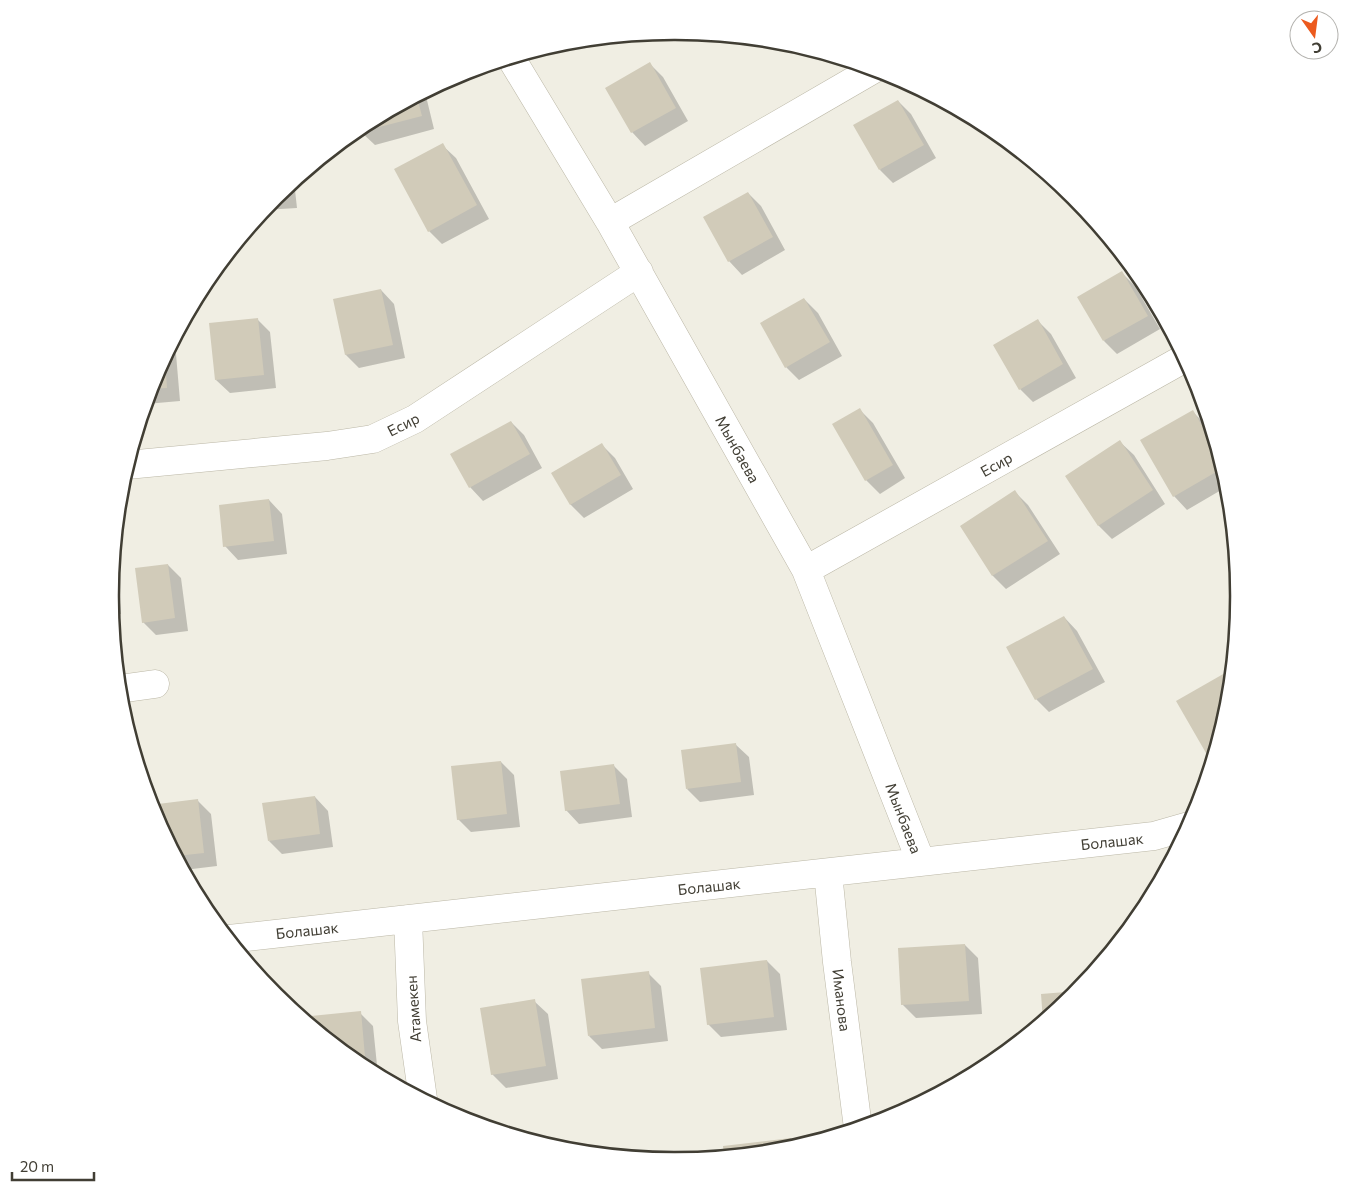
<svg xmlns="http://www.w3.org/2000/svg" width="1349" height="1192" font-family="Commissioner,sans-serif">
<style>
.shadow{fill:#0003}
.building{fill:#d1cbb9}
.lines{fill:none;stroke-linecap:round;stroke-linejoin:round}
.street-casing{stroke:#bbb7a6;stroke-width:29}
.street{stroke:#fff;stroke-width:28}
.labels{text-anchor:middle;dominant-baseline:central;stroke-width:4;stroke-linejoin:round;paint-order:stroke}
.street-label{font-size:15px;fill:#413e34;stroke:#fff}
.rim{fill:none;stroke:#413e34;stroke-width:2.5}
</style>
<rect width="100%" height="100%" fill="#f0eee3"/>
<path class="shadow" d="M650,64L663,77L688,121L645,146L632,132Z
M425,92L434,129L375,145L361,132L360,127Z
M898,101L911,114L936,158L893,183L880,170Z
M991,128L1016,149L1010,152L997,139Z
M442,145L456,158L489,219L442,244L429,231Z
M294,181L297,208L264,210L275,196Z
M748,193L761,206L785,250L742,275L729,261L704,217Z
M1122,273L1135,286L1160,329L1117,354L1104,341Z
M381,290L394,304L405,358L359,368L346,355L335,300Z
M804,299L818,313L842,356L799,380L786,367Z
M257,319L270,332L276,388L230,393L216,380Z
M1038,321L1051,334L1076,378L1033,402L1020,389Z
M170,348L176,354L180,401L146,404L153,380Z
M860,410L873,423L905,478L880,494L866,480Z
M1193,412L1206,425L1215,440L1228,486L1187,510L1174,496L1142,441Z
M511,422L524,435L542,468L483,501L470,487Z
M1120,442L1134,455L1165,504L1112,539L1099,526L1067,476Z
M602,445L615,458L633,489L584,518L571,505L552,473Z
M1015,492L1028,505L1060,554L1006,589L993,576L961,526Z
M269,500L282,514L287,554L238,560L225,546Z
M115,543L121,614L112,615L110,596Z
M168,565L181,578L188,631L156,635L143,622Z
M1064,617L1077,631L1105,682L1049,712L1036,699Z
M1232,671L1228,706L1213,758L1207,753L1178,702Z
M735,744L749,757L754,795L700,802L687,789Z
M501,762L514,775L520,827L471,832L458,819Z
M614,766L627,779L632,817L579,824L566,810Z
M315,797L328,811L333,847L282,854L269,841Z
M198,801L211,814L217,866L184,870L151,806Z
M965,945L978,958L982,1014L916,1018L902,1004Z
M767,961L780,974L787,1030L721,1037L708,1024Z
M648,973L661,986L668,1041L602,1049L589,1036Z
M534,1001L548,1014L558,1079L506,1088L492,1074Z
M360,1013L373,1026L378,1075L361,1065L313,1026Z
M790,1139L797,1146L784,1150L726,1156Z"/>
<path class="building" d="M650,62L676,108L631,133L605,88Z
M417,97L422,116L360,132L359,128L361,126Z
M898,100L924,145L879,170L853,125Z
M443,143L477,205L428,232L394,169Z
M748,192L773,237L728,262L703,217Z
M1122,271L1148,316L1103,341L1077,297Z
M381,289L393,345L345,355L333,299Z
M804,298L830,342L785,368L760,323Z
M258,318L264,375L215,380L209,323Z
M1038,319L1063,364L1019,390L993,345Z
M165,358L167,388L150,389L153,380Z
M860,408L893,465L865,481L832,424Z
M1193,410L1220,457L1223,468L1173,497L1140,440Z
M511,421L530,454L469,488L450,454Z
M1120,440L1153,490L1098,526L1065,476Z
M602,443L621,475L570,505L551,473Z
M1015,490L1048,541L992,576L960,526Z
M269,499L274,541L223,547L219,505Z
M168,564L175,618L142,623L135,568Z
M1064,616L1093,669L1035,700L1006,647Z
M1232,669L1228,706L1216,748L1206,753L1176,701Z
M736,743L741,782L686,789L681,750Z
M501,761L507,814L457,820L451,766Z
M614,764L620,804L565,811L560,771Z
M315,796L320,834L268,841L262,803Z
M198,799L204,853L176,856L153,812L150,805Z
M965,944L969,1001L901,1005L898,948Z
M767,960L774,1017L707,1025L700,968Z
M649,971L655,1028L588,1036L581,979Z
M1078,991L1074,996L1043,1021L1041,994Z
M535,999L546,1066L491,1075L480,1008Z
M361,1011L366,1068L311,1025V1016Z
M791,1138L792,1148L784,1150L724,1156L723,1146Z"/>
<g class="lines">
<defs>
<path id="street" d="M511,58L610,222L806,570L921,862
M610,222L874,69
M127,465L327,446L373,439L415,419L639,272
M806,570L1185,358
M119,689L155,684
M828,873L837,962L858,1128
M408,919L412,1021L423,1099
M229,939L1154,836L1189,826"/>
</defs>
<use href="#street" class="street-casing"/>
<use href="#street" class="street"/>
</g>
<g class="labels">
<g class="street-label">
<text transform="translate(403 424) rotate(-27)">Есир</text>
<text transform="translate(738 449) rotate(61)">Мынбаева</text>
<text transform="translate(996 464) rotate(-29)">Есир</text>
<text transform="translate(904 818) rotate(69)">Мынбаева</text>
<text transform="translate(1112 841) rotate(-6)">Болашак</text>
<text transform="translate(709 886) rotate(-6)">Болашак</text>
<text transform="translate(307 930) rotate(-6)">Болашак</text>
<text transform="translate(842 1000) rotate(83)">Иманова</text>
<text transform="translate(413 1009) rotate(-94)">Атамекен</text>
</g>
</g>
<path d="M0 0H1349V1192H0ZM674 40H675A555 555 0 0 1 1230 595V597A555 555 0 0 1 675 1152H674A555 555 0 0 1 119 597V595A555 555 0 0 1 674 40Z" fill="#fff" fill-rule="evenodd"/>
<path class="rim" d="M674 40H675A555 555 0 0 1 1230 595V597A555 555 0 0 1 675 1152H674A555 555 0 0 1 119 597V595A555 555 0 0 1 674 40Z"/>
<g transform="translate(1314 35) rotate(166)"><circle r="24" fill="#ffffff" stroke="#b3b2ae"/>
<path d="M0-4L9 19L0 12L-9 19Z" fill="#ec5a1e"/>
<text y="-8" font-size="14" font-weight="bold" text-anchor="middle" fill="#413e34">С</text>
</g>
<path d="M12 1172v8h82v-8" fill="none" stroke="#413e34" stroke-width="2.5"/>
<text x="20" y="1172" font-size="15" fill="#413e34" stroke="#ffffff" stroke-width="4" paint-order="stroke">20 m</text>
</svg>
